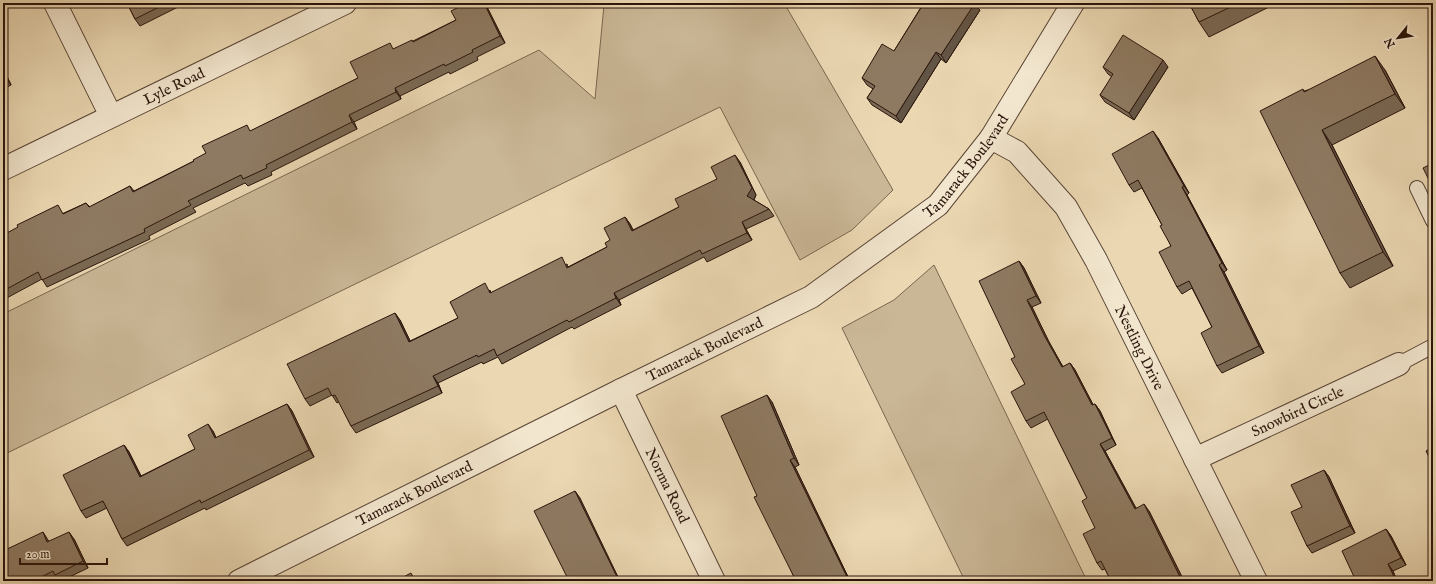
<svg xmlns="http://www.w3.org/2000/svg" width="1436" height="584" font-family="'IM FELL English',serif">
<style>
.green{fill:#cab796;stroke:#7a6650}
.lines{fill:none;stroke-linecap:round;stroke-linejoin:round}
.service-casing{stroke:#5a4535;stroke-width:16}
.minor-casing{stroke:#5a4535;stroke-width:24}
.tertiary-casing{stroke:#5a4535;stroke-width:24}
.service{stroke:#f2e6ce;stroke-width:14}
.minor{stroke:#f2e6ce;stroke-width:22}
.tertiary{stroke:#f2e6ce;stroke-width:22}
.wall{fill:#7a6954;stroke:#2a140b}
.shaded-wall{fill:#635545;stroke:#2a140b}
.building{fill:#8e7a62;stroke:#2a140b}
.labels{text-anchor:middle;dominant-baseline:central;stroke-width:4;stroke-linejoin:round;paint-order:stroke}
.street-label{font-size:15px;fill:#2a140b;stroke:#f2e6ce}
</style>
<rect width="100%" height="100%" fill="#ebd8b3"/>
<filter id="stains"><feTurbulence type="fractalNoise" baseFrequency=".005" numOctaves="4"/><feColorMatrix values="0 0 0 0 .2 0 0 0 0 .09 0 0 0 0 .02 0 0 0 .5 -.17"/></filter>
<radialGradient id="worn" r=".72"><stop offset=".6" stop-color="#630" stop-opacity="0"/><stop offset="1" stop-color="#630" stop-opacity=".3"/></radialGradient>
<path class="green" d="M648,3H784L893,190L852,230L800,260L720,107L3,455V314L539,50L595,99L604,5Z
M934,265L1087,581H965L842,328L894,300Z"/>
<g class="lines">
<defs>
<path id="service" d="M1417,188L1433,221
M1399,364L1433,346"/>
<g id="minor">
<path d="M55,3L111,116"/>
<path id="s1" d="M991,138L1017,152L1066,207L1096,260L1256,581"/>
<path id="s2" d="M3,169L345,3"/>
<path id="s3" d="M621,390L714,581"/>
<path id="s4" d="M1195,459L1399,364"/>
</g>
<g id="tertiary">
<path id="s5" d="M239,581L621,390L811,297L938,205L991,138L1073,3"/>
</g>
</defs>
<use href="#service" class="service-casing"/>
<use href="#minor" class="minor-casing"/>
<use href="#tertiary" class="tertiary-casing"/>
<use href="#service" class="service"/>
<use href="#minor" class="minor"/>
<use href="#tertiary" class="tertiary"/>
</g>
<path class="wall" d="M127,3H186L140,26L135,19Z
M467,3H485L505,43L477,57L478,60L450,74L449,72L400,96L401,99L354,122L357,129L271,172L272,175L248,186L245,183L193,208L196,212L149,236L150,239L47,287L42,279L3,300V235L64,213L86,203L90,207L130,186L134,191L194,161L251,131L358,78L394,49L413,41L456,20Z
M923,3H982L978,8L980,10L946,63L941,59L901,123L872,105L867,98L873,89L867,85L862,78L894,51L923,4Z
M1189,3H1272L1273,5L1209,37L1199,22Z
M1103,67H1168L1134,120L1105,102L1100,95L1112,77L1108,74Z
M3,68L11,85L3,89Z
M1385,70L1405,108L1332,145L1393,266L1350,288L1340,273L1304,91Z
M1158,138L1189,193L1187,195L1227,270L1224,272L1264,353L1222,373L1217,366L1212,327L1192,288L1182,294L1177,287L1171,246L1162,225L1142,188L1134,192L1129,185Z
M740,162L756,195L754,200L769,209L774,216L746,229L752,240L707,262L704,257L619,300L621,305L574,329L572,327L502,364L498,357L483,364L482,362L438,383L442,393L356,433L351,426L339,402L337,403L332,395L310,406L305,399L400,320L410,341L458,318L490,290L491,293L567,264L568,267L607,247L610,240L625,217L630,224L633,230L679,207Z
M1019,261L1024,268L1041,303L1032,307L1049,342L1063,367L1070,363L1075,370L1093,405L1095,404L1100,411L1116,445L1105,451L1136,508L1149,511L1184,581H1111L1105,569L1102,570L1097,563L1095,528L1087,498L1048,419L1031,428L1026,421L1025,384L1015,357Z
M772,402L799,465L795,467L850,581H796L757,496Z
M287,404L292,411L314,457L206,510L205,508L127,546L122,539L107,508L86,518L81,511L124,445L129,452L141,476L195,449L213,431L216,438Z
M1324,470L1329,477L1355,533L1312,553L1307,546L1302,507Z
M1386,529L1391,536L1406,565L1393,571L1397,581H1355Z
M74,539L88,568L61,581H59L58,579L53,581H3L48,540V542Z"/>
<path class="shaded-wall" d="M484,3H485L505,43L500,36Z
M974,3H982L978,8L980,10L946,63L941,55Z
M936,52L941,59L901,123L896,116Z
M1375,56L1385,70L1405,108L1395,94Z
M1163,60L1168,67L1134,120L1129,113Z
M3,68L11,85L6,78L3,71Z
M395,88L400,96L401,99L396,92Z
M349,115L354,122L357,129L352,122Z
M1322,130L1332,145L1393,266L1383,252Z
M1153,131L1158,138L1189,193L1184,186Z
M735,155L740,162L756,195L752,203L747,196Z
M1182,187L1187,195L1227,270L1222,263Z
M625,217L630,224L637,238L632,231Z
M742,222L746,229L752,240L747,233Z
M1019,261L1024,268L1041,303L1036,296Z
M1219,265L1224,272L1264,353L1259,346Z
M614,293L619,300L621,305L616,298Z
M1027,300L1032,307L1049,342L1067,374L1062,367L1044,335Z
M395,313L400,320L414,349L409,342Z
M1070,363L1075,370L1097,412L1092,405Z
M433,376L438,383L442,393L438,386Z
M767,395L772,402L799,465L794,458Z
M287,404L292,411L314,457L309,450Z
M1095,404L1100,411L1116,445L1112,438Z
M208,424L213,431L220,446L215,438Z
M1100,444L1105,451L1140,516L1135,509Z
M124,445L129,452L145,484L140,477Z
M790,460L795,467L850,581H849Z
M1324,470L1329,477L1355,533L1350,526Z
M575,491L580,498L620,581H619Z
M1144,504L1149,511L1184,581H1182Z
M1386,529L1391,536L1406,565L1401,558Z
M43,532L48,540L52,549L47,542Z
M69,532L74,539L88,568L83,561Z
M1388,564L1393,571L1397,581H1396Z"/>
<path class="building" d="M127,3H167L135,19Z
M467,3H484L500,36L472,50L473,52L445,66L444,64L395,88L396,92L349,115L352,122L266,165L267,168L243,179L241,175L188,201L191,205L144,229L145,232L42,280L38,272L3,291V235L18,227L17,225L58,205L63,214L86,203L89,207L130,186L133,192L194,161L193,160L206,153L202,146L247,125L250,131L358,78L350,62L390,43L393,49L412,40L413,42L456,20L451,11Z
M924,3H975L941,55L936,52L896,116L867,98L875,86L862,78L882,44L894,51Z
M1189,3H1239L1199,22Z
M1433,34V41L1430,35Z
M1123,35L1163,60L1129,113L1100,95L1113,74L1103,67Z
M1375,56L1395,94L1322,130L1383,252L1340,273L1260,111L1303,89L1304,92Z
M3,71L6,78L3,79Z
M1153,131L1184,186L1182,187L1222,263L1219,265L1259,346L1217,366L1201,333L1212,327L1189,281L1177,287L1159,252L1171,246L1160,226L1162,225L1138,180L1129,185L1112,154Z
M735,155L752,188L747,196L769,209L742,222L747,233L702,254L700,250L614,293L616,298L569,322L567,320L497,356L494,349L478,357L477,355L433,376L438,386L351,426L335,395L332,396L328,388L305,399L287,364L395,313L409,342L458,318L450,302L485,283L490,293L562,257L567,268L607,247L605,243L610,240L604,228L625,217L632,231L679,207L675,199L717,179L711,167Z
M1433,163V188L1423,168Z
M1019,261L1036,296L1027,300L1044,335L1062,367L1070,363L1092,405L1095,404L1112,438L1100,444L1135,509L1144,504L1182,581H1111L1101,561L1097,563L1083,534L1095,528L1082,501L1087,498L1044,412L1026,421L1011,392L1025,384L1011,359L1015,357L979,281Z
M767,395L794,458L790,460L849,581H796L754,497L757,496L721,416Z
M287,404L309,450L201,503L200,500L122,539L103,501L81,511L63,475L124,445L140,477L195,449L188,435L208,424L215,438Z
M1433,447V465L1426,451Z
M1324,470L1350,526L1307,546L1291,512L1302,507L1291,485Z
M575,491L619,581H569L534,511Z
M1386,529L1401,558L1388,564L1396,581H1355H1356L1342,551Z
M43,532L47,542L69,532L83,561L55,575L53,571L33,581H3V551Z
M411,573L415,581H396Z"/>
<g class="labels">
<g class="street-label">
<text stroke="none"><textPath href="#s2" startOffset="190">Lyle Road</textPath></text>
<text stroke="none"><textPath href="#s5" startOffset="843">Tamarack Boulevard</textPath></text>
<text stroke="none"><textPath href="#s1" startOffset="262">Nestling Drive</textPath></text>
<text stroke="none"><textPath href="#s5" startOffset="520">Tamarack Boulevard</textPath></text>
<text stroke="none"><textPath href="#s4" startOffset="113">Snowbird Circle</textPath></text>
<text stroke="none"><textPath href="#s3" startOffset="106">Norma Road</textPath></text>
<text stroke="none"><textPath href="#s5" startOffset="196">Tamarack Boulevard</textPath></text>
</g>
</g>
<rect width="1436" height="584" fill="none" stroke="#ebd8b3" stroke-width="16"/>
<rect x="4" y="4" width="1428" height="576" fill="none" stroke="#2a140b" stroke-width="2"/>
<rect x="8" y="8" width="1420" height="568" fill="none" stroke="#2a140b"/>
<g transform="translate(1398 38) rotate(240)" stroke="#f2e6ce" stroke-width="3" paint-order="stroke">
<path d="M0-3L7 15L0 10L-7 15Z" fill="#2a140b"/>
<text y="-6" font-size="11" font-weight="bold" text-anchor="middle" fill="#2a140b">N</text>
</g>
<path d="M20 558v6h87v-6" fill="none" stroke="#2a140b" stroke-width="2"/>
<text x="26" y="558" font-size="12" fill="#2a140b" stroke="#f2e6ce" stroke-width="3" paint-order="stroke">20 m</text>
<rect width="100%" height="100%" filter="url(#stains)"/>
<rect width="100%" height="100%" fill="url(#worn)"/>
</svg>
